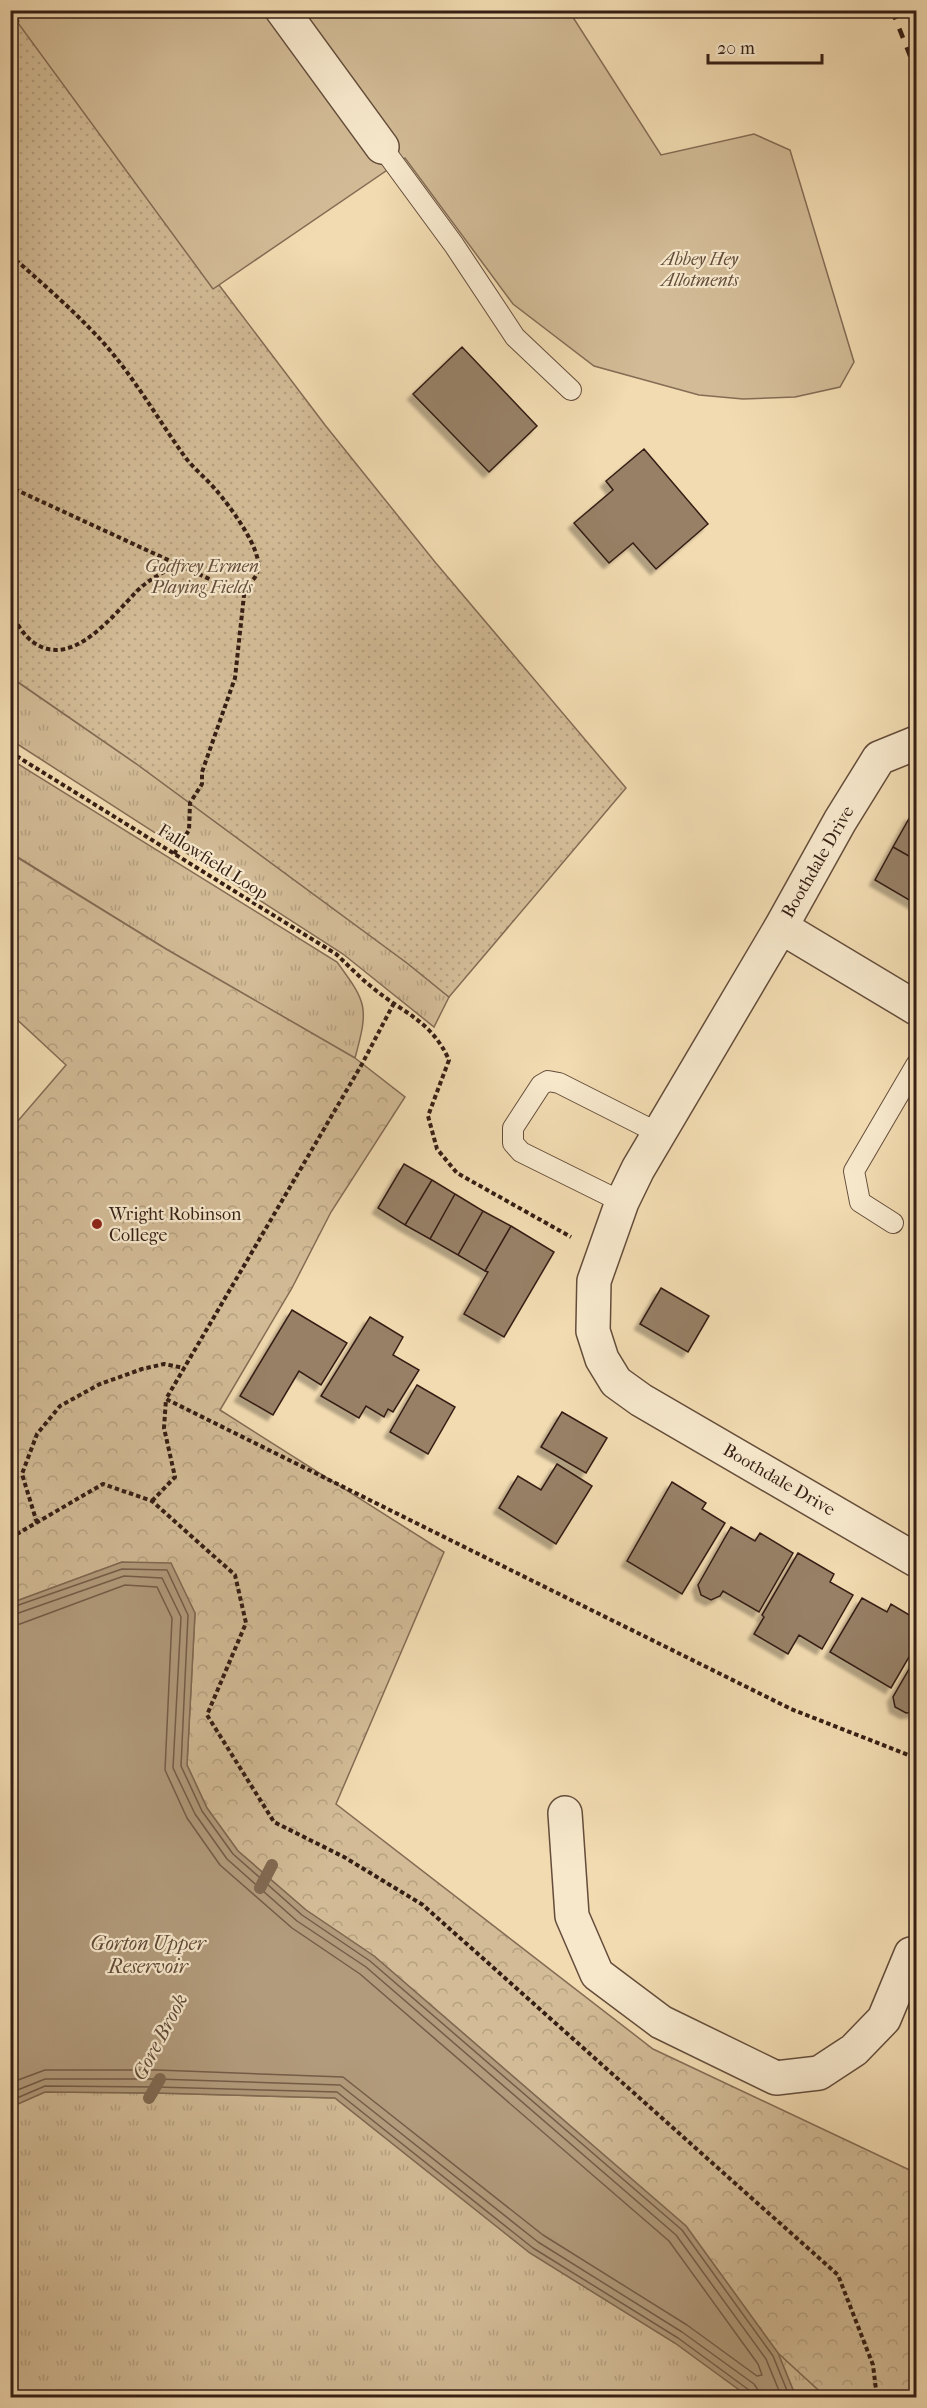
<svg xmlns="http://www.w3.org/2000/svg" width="927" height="2408" font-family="'IM FELL French Canon',serif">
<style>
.grass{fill:url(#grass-tufts);stroke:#846c55;stroke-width:1.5}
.forest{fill:url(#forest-crowns);stroke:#846c55;stroke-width:1.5}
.park{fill:url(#park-dots);stroke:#846c55;stroke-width:1.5}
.garden{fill:#d2bb96;stroke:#846c55;stroke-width:1.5}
.water{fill:#b29b7c;stroke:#806952;stroke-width:1.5}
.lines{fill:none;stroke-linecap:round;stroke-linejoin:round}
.shore{stroke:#745c48;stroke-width:1.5}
.stream{stroke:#806952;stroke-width:12}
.building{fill:#978066;stroke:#351e14;stroke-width:1.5;filter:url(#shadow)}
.service-casing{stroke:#644d3b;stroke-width:22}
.minor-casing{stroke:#644d3b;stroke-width:36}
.path{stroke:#351e14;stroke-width:4;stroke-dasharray:4.5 3;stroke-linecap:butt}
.service{stroke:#f7e8cc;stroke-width:20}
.minor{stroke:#f7e8cc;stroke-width:33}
.rail{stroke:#351e14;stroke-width:4.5;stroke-dasharray:10 10;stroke-linecap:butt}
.poi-dot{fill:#8f2418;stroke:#f7e8cc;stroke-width:2}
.labels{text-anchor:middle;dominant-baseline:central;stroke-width:4.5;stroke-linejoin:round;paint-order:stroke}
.park-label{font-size:18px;font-style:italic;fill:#644d3b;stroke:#f7e8cc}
.street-label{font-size:18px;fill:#351e14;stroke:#f7e8cc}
.poi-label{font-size:18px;fill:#351e14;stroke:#f7e8cc;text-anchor:start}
.water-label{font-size:20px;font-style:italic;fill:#614a38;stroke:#f7e8cc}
</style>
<defs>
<pattern id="grass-tufts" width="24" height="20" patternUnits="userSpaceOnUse" patternTransform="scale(1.5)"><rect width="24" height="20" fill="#d2bb96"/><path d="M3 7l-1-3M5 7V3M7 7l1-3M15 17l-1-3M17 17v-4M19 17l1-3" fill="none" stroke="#b5a080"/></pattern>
<pattern id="forest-crowns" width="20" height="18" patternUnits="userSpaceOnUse" patternTransform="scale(1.5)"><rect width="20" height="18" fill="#d2bb96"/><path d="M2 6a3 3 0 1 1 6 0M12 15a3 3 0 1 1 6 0" fill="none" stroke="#b5a080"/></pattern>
<pattern id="park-dots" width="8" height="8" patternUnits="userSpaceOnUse" patternTransform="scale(1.5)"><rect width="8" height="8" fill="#d2bb96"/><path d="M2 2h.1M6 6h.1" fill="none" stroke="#b5a080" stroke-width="1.8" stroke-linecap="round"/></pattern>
<filter id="shadow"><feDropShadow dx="-5.5" dy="5.5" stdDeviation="1.5" flood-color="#0004"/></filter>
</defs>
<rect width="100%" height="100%" fill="#f2dbb1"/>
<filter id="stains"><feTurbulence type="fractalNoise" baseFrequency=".00333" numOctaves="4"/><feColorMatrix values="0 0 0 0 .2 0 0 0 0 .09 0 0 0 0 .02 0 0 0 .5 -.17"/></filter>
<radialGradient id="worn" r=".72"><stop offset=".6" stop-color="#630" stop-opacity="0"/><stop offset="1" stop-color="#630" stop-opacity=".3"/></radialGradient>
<path class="grass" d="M10,677L138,765L407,963L449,997L434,1027L343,954L11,740Z
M10,759L337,962C367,1003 369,1007 355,1058L166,949L11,853Z
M45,2092L156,2093L335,2098L530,2253L675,2343L749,2397H11L10,2107Z
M778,2353L826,2397H796Z"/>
<path class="forest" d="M10,853L166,949L355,1058L405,1097L331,1212L292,1288L220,1410L444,1552L336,1804L653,2049L916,2173V2397H826L778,2353L686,2226L374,1956L306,1910L238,1851L207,1808L187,1765L195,1613L122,1562L11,1603V1129L66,1065L11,1014Z"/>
<path class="park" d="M11,10L213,288L219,285L325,425L435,562L626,788L449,997L407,963L138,765L11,677Z"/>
<path class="garden" d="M11,11H569L661,155L754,134L790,150L854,362L840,387L795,397L743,399L699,395L594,366L513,304L405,158L213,289L18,23L19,21Z"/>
<path class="water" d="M122,1562L171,1563L195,1613L187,1765L207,1808L238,1851L306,1910L374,1956L686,2226L778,2353L796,2397H749L675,2343L530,2253L335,2098L156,2093L45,2092L11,2107V1603Z"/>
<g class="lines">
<path class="shore" d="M10,1608L122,1569L167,1570L188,1615L181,1766L202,1811L233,1854L302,1915L370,1961L682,2230L773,2356L790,2398
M10,1616L124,1576L162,1578L181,1617L173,1768L195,1814L227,1859L297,1921L366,1967L676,2235L766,2359L782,2398
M10,1625L20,1624L125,1585L157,1587L172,1618L165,1770L187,1818L220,1865L292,1928L360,1974L669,2241L758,2364L762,2375L757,2376L687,2325L543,2235L343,2077L157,2070H45L10,2083
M10,2093L45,2079H157L340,2085L538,2242L682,2332L754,2384L758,2390L759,2398
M10,2101L45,2086L156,2087L337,2092L533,2248L678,2338L749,2390L751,2398"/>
<path class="stream" d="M260,1888L272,1865
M149,2098L160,2079"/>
</g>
<path class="building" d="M462,347L537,426L489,472L413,394Z
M644,449L708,524L656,569L633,543L609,563L574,523L613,490L606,481Z
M911,815L916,818V860L893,847Z
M893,847L916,860V904L875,880Z
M404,1164L432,1180L405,1225L378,1208Z
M432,1180L455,1194L430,1239L405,1225Z
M455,1194L483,1211L458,1255L430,1239Z
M483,1211L511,1226L485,1271L458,1255Z
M511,1226L554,1252L504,1337L464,1314L488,1272L485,1271Z
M661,1288L709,1316L688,1352L640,1324Z
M292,1310L347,1343L321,1385L299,1371L273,1415L240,1396Z
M370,1317L403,1337L393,1355L419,1370L393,1412L388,1409L384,1417L366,1406L359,1418L321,1396Z
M417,1385L455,1407L428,1454L390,1432Z
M562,1412L607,1438L586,1473L541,1447Z
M557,1464L592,1486L556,1544L499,1508L518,1476L541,1490Z
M672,1482L706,1503L702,1509L725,1523L682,1594L627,1561Z
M731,1527L755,1541L760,1533L793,1553L759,1612L723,1591L720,1596L711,1600L701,1595L698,1585Z
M798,1553L834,1574L830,1582L853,1595L822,1649L799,1635L788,1654L754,1634L764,1617L762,1615Z
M862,1598L887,1612L891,1604L916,1619V1645L891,1688L830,1652Z
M916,1657V1707L914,1712L906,1713L895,1707L893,1697Z"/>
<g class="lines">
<defs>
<path id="service" d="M382,147L454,245L515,337L571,390
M622,1202L521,1152L513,1143V1128L541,1085L548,1081L559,1083L658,1133
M893,1223L860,1202L854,1171L916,1065"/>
<path id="minor" d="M282,10L382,147
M916,743L879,758L840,821L781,927L916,1008
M781,927L638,1169L622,1202L594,1281L593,1331L602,1359L616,1382L641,1400L916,1560
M565,1813L572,1916L597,1974L661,2022L776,2078L819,2073L854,2050L884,2019L911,1954L916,1955"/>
</defs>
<use href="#service" class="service-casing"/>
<use href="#minor" class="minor-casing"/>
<path class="path" d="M10,255C41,282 72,309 100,339C133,375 157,418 185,457C194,469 206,478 216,490C229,505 262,549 258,569C256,583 243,586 231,589L10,487
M10,612C16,622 24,636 33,642C71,670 112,617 136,592C148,580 163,572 178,565
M10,752L336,954C348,965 360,978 373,988C404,1014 431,1020 449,1060L428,1116L437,1149L457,1173L571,1237
M174,854L189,830L190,803L202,784V772L235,678L245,586
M394,1003L362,1064L166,1399L791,1709L916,1758
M152,1501L175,1477L164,1428L166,1399
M37,1523L22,1474L37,1434L60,1406L100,1384L142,1369L164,1364L184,1368
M10,1538L103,1484L152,1501L235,1575L246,1623L207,1715L274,1822L344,1857L423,1905L838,2275L873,2365L877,2398"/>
<use href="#service" class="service"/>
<use href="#minor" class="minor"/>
<path class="rail" d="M892,10L916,71
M914,10L916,17"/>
</g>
<circle class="poi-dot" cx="97" cy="1224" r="6"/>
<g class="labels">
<g class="park-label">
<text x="700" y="259">Abbey Hey<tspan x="700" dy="21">Allotments</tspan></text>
<text x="202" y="566">Godfrey Ermen<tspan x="202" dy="21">Playing Fields</tspan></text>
</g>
<g class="street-label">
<text transform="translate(213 862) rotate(32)">Fallowfield Loop</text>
<text transform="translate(818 862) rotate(-60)">Boothdale Drive</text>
<text transform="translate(779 1480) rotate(30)">Boothdale Drive</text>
</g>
<g class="poi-label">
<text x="109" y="1214">Wright Robinson<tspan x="109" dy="21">College</tspan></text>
</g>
<g class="water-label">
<text x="148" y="1943">Gorton Upper<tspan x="148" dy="23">Reservoir</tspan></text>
<text transform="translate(160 2037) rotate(-62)">Gore Brook</text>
</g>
</g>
<rect width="927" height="2408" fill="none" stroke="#f2dbb1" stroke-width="36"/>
<rect x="12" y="12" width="903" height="2384" fill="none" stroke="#351e14" stroke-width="3"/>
<rect x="18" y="18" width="891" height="2372" fill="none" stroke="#351e14" stroke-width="1.5"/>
<path d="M708 54v9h114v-9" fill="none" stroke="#351e14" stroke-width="3"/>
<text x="717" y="54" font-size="18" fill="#351e14" stroke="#f7e8cc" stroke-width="4.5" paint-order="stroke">20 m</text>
<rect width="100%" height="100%" filter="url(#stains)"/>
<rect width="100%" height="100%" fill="url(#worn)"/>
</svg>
